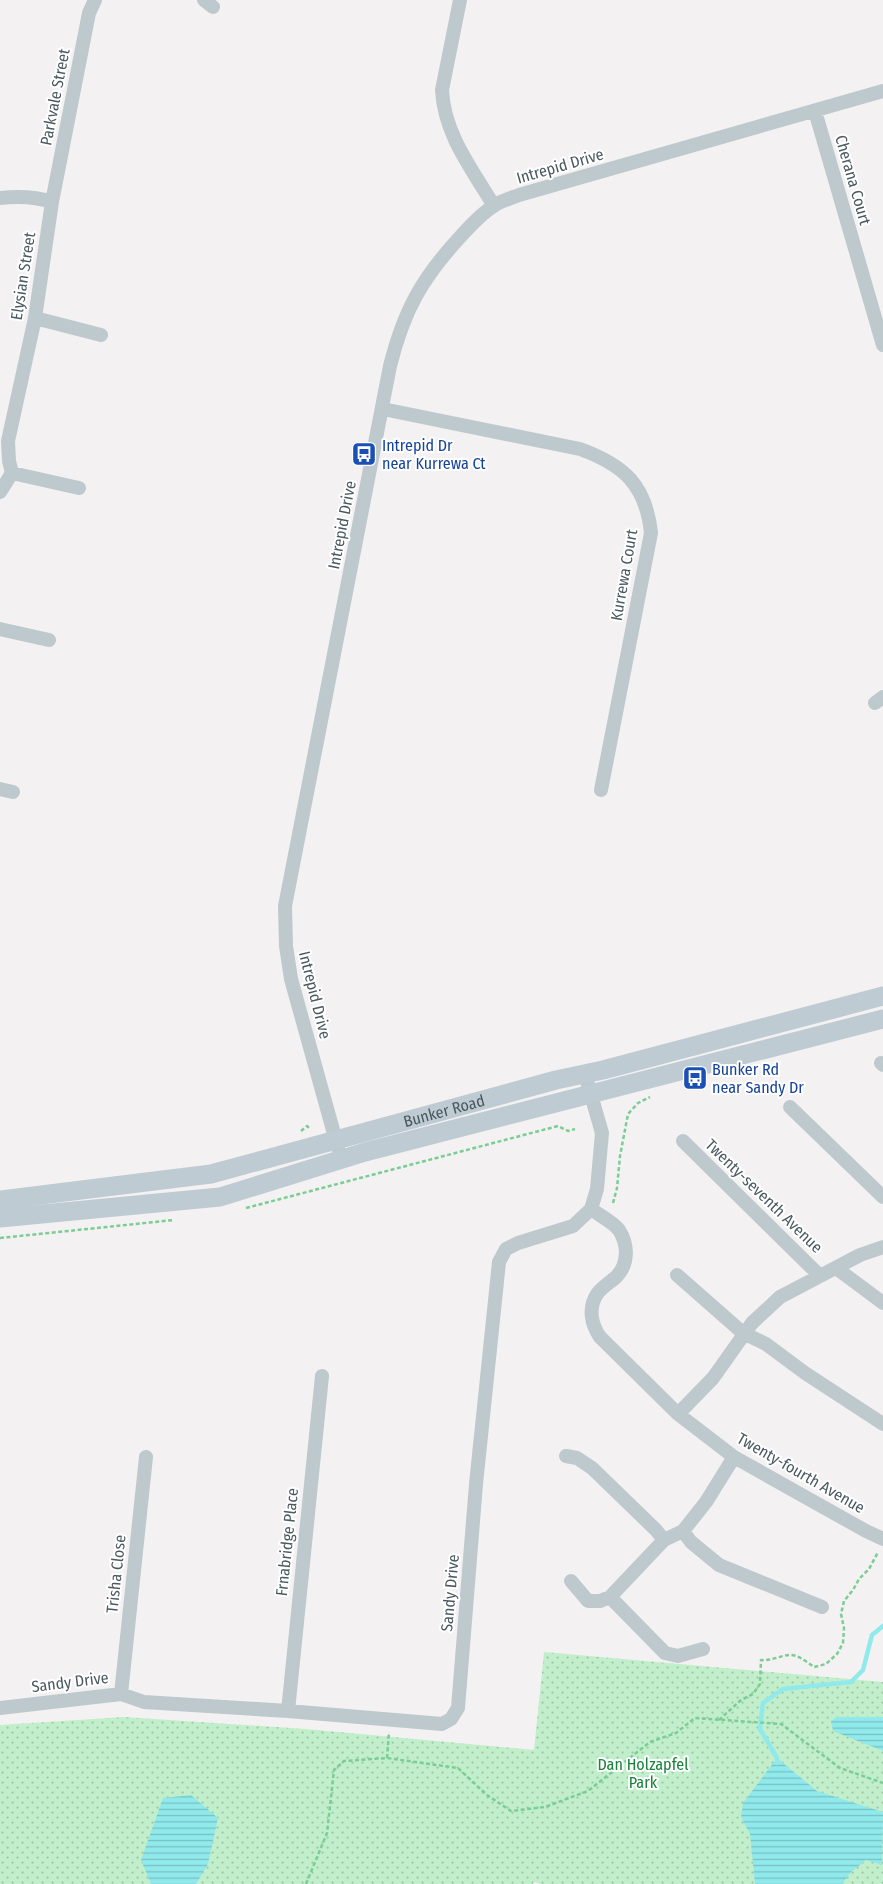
<svg xmlns="http://www.w3.org/2000/svg" width="883" height="1884" font-family="'Fira Sans Condensed',sans-serif">
<style>
.park{fill:url(#park-dots)}
.water{fill:url(#water-rules)}
.lines{fill:none;stroke-linecap:round;stroke-linejoin:round}
.stream{stroke:#90e9eb;stroke-width:4.5}
.path{stroke:#7acd95;stroke-width:2.5;stroke-dasharray:4 2.5;stroke-linecap:butt}
.street{stroke:#bdc9cd;stroke-width:14}
.secondary{stroke:#becbd2;stroke-width:19}
.labels{text-anchor:middle;dominant-baseline:central;stroke-width:4;stroke-linejoin:round;paint-order:stroke}
.street-label{font-size:16px;fill:#49595f;stroke:#fff}
.transit-label{font-size:16px;fill:#164399;stroke:#fff;text-anchor:start}
.park-label{font-size:16px;fill:#19813a;stroke:#fff}
</style>
<defs>
<pattern id="park-dots" width="8" height="8" patternUnits="userSpaceOnUse" patternTransform="scale(1.25)"><rect width="8" height="8" fill="#c2efcb"/><path d="M2 2h.1M6 6h.1" fill="none" stroke="#a0c5a8" stroke-width="1.8" stroke-linecap="round"/></pattern>
<pattern id="water-rules" width="6" height="5" patternUnits="userSpaceOnUse" patternTransform="scale(1.25)"><rect width="6" height="5" fill="#90e9eb"/><path d="M0 2.5h6" fill="none" stroke="#78c0c2"/></pattern>
</defs>
<rect width="100%" height="100%" fill="#f4f1f2"/>
<path class="park" d="M544,1652L883,1682V1884H541L534,1882L533,1884H0V1725L124,1717L306,1729L534,1750Z"/>
<path class="water" d="M837,1717H883V1751L833,1731L831,1721Z
M777,1758L817,1791L883,1812L882,1865L866,1860L851,1872L842,1884H755L750,1834L741,1817L743,1803Z
M191,1795L218,1818L208,1864L196,1884H151L141,1860L163,1798Z"/>
<g class="lines">
<path class="stream" d="M777,1763V1758L760,1729L763,1703L783,1689L851,1682L863,1670L872,1635L883,1626"/>
<path class="path" d="M301,1131L307,1126L310,1129
M613,1203L617,1188L620,1156L628,1114L638,1103L650,1097
M246,1208L558,1126L568,1131L575,1129
M0,1238L174,1220
M719,1720L741,1700L753,1694L760,1684L761,1660C771,1661 779,1656 789,1655C797,1654 807,1662 814,1667L826,1664L837,1654L843,1643L844,1628L841,1614L844,1601L853,1590L859,1579L869,1569L878,1552
M387,1758L389,1732
M306,1884L327,1833L334,1770L344,1761L387,1758L458,1768L487,1795L511,1811L545,1807L588,1791L650,1742L676,1733L695,1718L781,1724L840,1768L883,1783"/>
<path class="street" d="M204,0L213,7
M460,0L442,90C444,134 472,169 494,206
M815,111L883,345
M0,198C18,196 34,196 52,202L35,318L8,441L9,461L12,473L0,492
M52,202L89,13L95,0
M35,318L101,335
M383,409L580,449C624,465 646,485 651,533L601,790
M12,473L79,488
M0,629L49,640
M875,703L883,697
M0,789L13,792
M881,1063L883,1065
M790,1107L883,1197
M683,1141L820,1276
M338,1148L291,979L286,946L285,906L390,366C404,310 422,278 461,236C470,226 482,213 495,205C502,201 511,198 519,195L883,91
M591,1209C599,1215 613,1222 619,1230C628,1244 629,1263 617,1276C611,1282 602,1287 597,1294C588,1308 591,1324 600,1337L678,1414L734,1457L866,1531L883,1539
M836,1268L883,1303
M677,1275L743,1333L766,1344L805,1373L883,1424
M678,1414L713,1378L752,1323L780,1297L860,1255L883,1247
M566,1456L577,1458L592,1468L656,1530L664,1540
M683,1531L691,1542L719,1565L822,1607
M571,1581L588,1601H600L610,1597L664,1540L683,1531L706,1502L734,1457
M610,1597L665,1653L678,1656L703,1649
M121,1694L146,1457
M0,1708L121,1694L144,1702L288,1711L442,1724L451,1719L458,1708L476,1484L499,1262L506,1249L518,1243L573,1226L591,1209L597,1189L602,1133L585,1074
M288,1711L322,1376"/>
<g class="secondary">
<path id="s1" d="M0,1200L211,1174L556,1080L603,1070L883,996"/>
<path d="M0,1218L220,1197L365,1152L883,1019"/>
</g>
</g>
<defs>
<symbol id="bus-square" viewBox="-11 -11 22 22"><rect x="-9" y="-9" width="18" height="18" rx="4" fill="#1a4fb4" stroke="#fff"/><path d="M-5-6H5V4H4V6H2V4H-2V6H-4V4H-5ZM-3.5-4V0h7V-4ZM-3.5 1.2v1.5H-2V1.2ZM2 1.2v1.5H3.5V1.2Z" fill="#fff"/></symbol>
</defs>
<g fill-rule="evenodd">
<use href="#bus-square" x="350" y="440" width="28" height="28"/>
<use href="#bus-square" x="681" y="1064" width="28" height="28"/>
</g>
<g class="labels">
<g class="street-label">
<text transform="translate(55 97) rotate(-79)">Parkvale Street</text>
<text transform="translate(560 166) rotate(-16)">Intrepid Drive</text>
<text transform="translate(853 180) rotate(74)">Cherana Court</text>
<text transform="translate(23 276) rotate(-81)">Elysian Street</text>
<text transform="translate(342 525) rotate(-79)">Intrepid Drive</text>
<text transform="translate(624 575) rotate(-80)">Kurrewa Court</text>
<text transform="translate(315 995) rotate(76)">Intrepid Drive</text>
<text stroke="none"><textPath href="#s1" startOffset="454">Bunker Road</textPath></text>
<text transform="translate(764 1196) rotate(44)">Twenty-seventh Avenue</text>
<text transform="translate(801 1473) rotate(30)">Twenty-fourth Avenue</text>
<text transform="translate(287 1542) rotate(-84)">Frnabridge Place</text>
<text transform="translate(116 1574) rotate(-84)">Trisha Close</text>
<text transform="translate(450 1593) rotate(-85)">Sandy Drive</text>
<text transform="translate(70 1682) rotate(-7)">Sandy Drive</text>
</g>
<g class="transit-label">
<text x="382" y="445">Intrepid Dr<tspan x="382" dy="18">near Kurrewa Ct</tspan></text>
<text x="712" y="1069">Bunker Rd<tspan x="712" dy="18">near Sandy Dr</tspan></text>
</g>
<g class="park-label">
<text x="643" y="1764">Dan Holzapfel<tspan x="643" dy="18">Park</tspan></text>
</g>
</g>
</svg>
